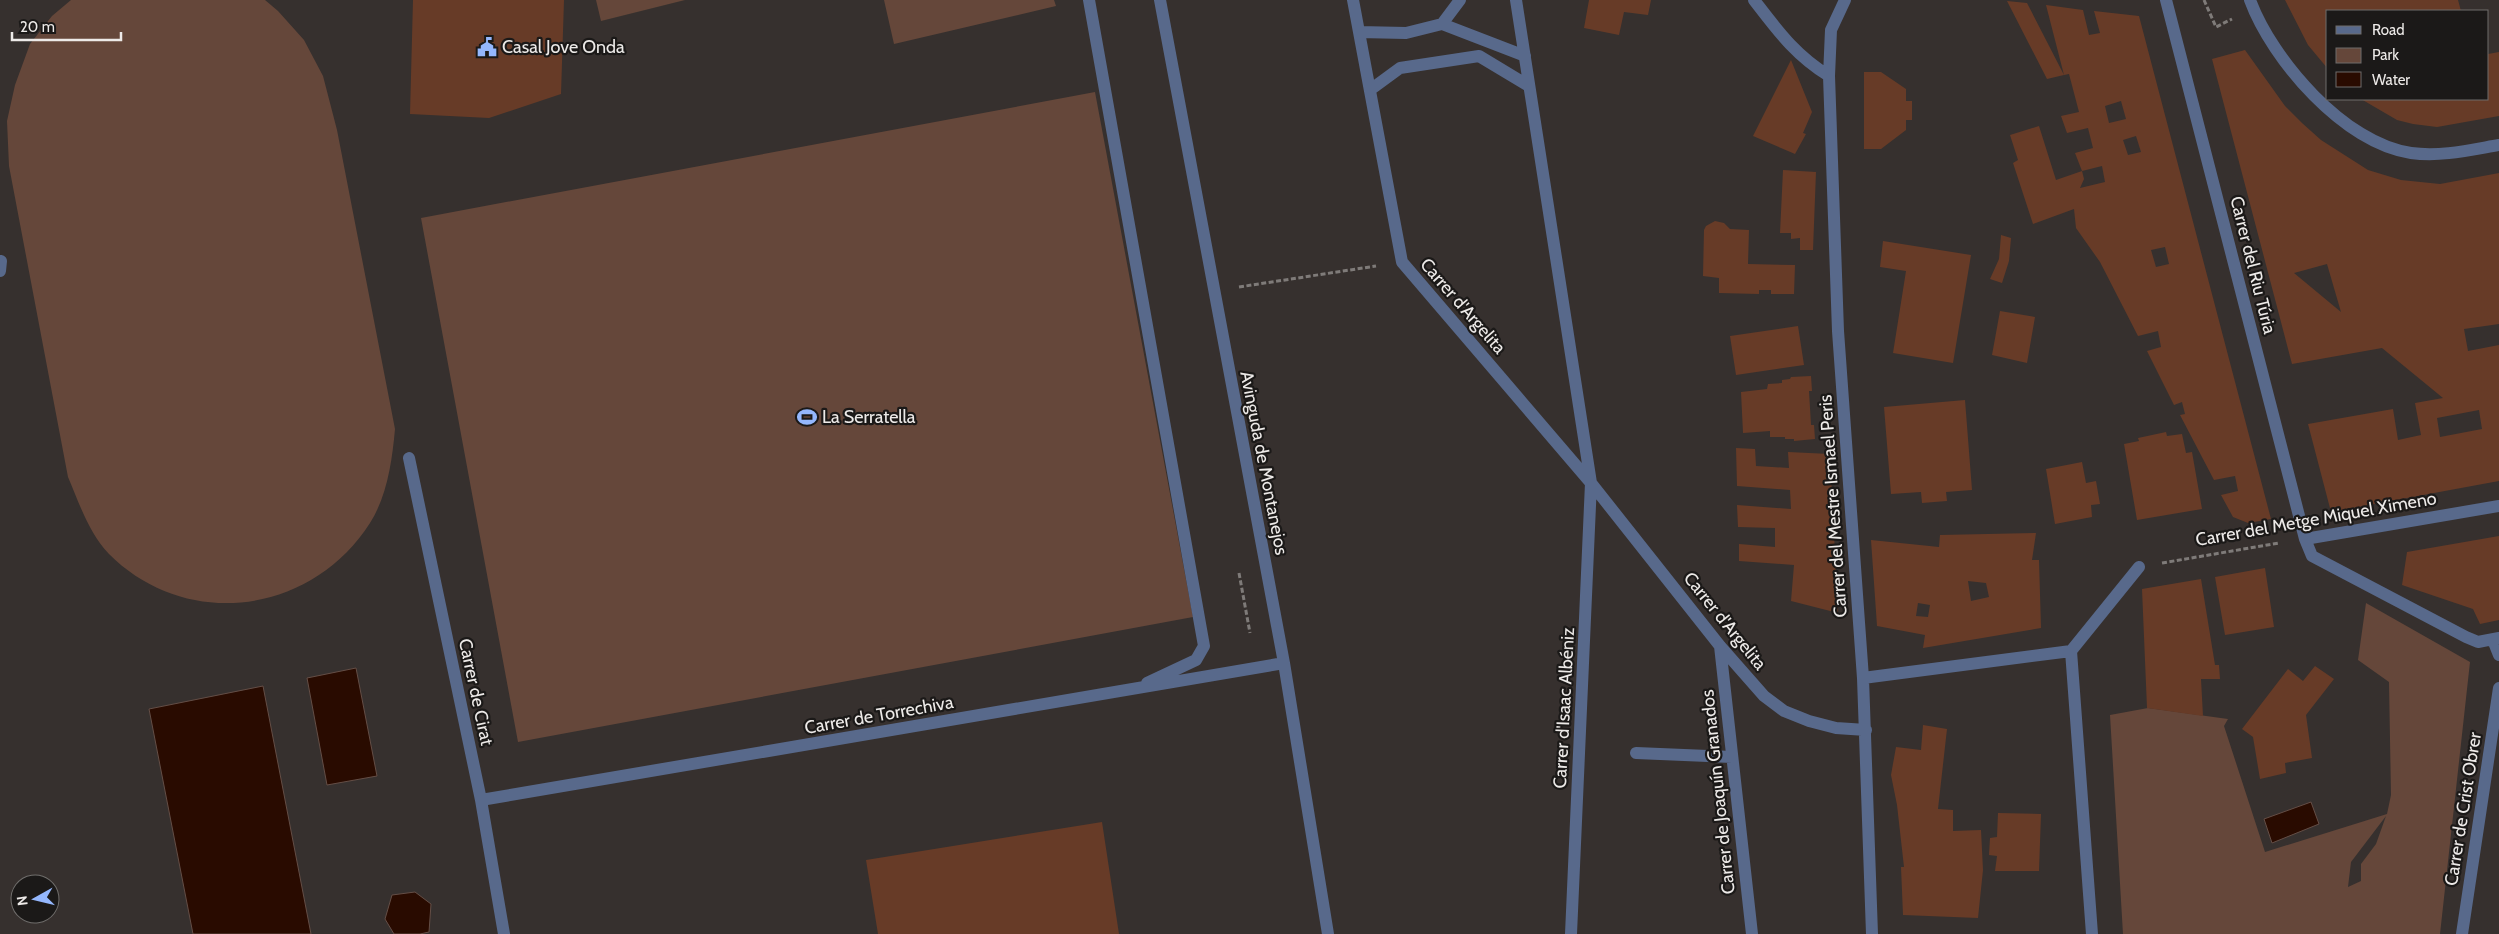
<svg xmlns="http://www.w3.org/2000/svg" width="2499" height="934" font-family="Cabin,sans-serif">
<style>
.green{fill:#65473a;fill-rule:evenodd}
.water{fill:#290b00;stroke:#644e46}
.building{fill:#673b27;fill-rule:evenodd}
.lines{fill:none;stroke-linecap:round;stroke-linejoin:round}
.path{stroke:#7f7b79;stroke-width:3;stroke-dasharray:5 2.5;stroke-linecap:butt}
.minor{stroke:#58698b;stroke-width:12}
.labels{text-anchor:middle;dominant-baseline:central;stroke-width:4.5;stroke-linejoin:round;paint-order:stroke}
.poi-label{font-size:18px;fill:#edeae8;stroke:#1b1918;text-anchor:start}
.street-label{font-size:18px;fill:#edeae8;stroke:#1b1918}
</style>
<rect width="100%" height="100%" fill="#36302e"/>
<path class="green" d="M71,0H265L278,11L304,40L323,76L337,130L395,429C392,462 387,496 370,523C311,615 186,631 109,554C89,533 79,503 68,477L9,166L7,121L15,85L30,44L52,16Z
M596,0H685L601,21Z
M884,0H1054L1056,6L894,44Z
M1095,92L1193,617L518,742L421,218Z
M2366,603L2470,662L2440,934H2123L2110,715L2148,708L2228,719L2224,726L2265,852L2387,814L2391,795L2389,682L2358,660ZM2386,816L2376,844L2361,864V881L2348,887L2351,862Z"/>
<path class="water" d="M356,668L377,776L327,785L307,678Z
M263,686L311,934H193L149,709Z
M2311,802L2319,824L2272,843L2264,819Z
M415,892L431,904L429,932L420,934H394L385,919L392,895Z"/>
<path class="building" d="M413,0H564L561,94L489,118L410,114Z
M1589,0H1651L1648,15L1624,12L1619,35L1584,28Z
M2285,0H2458L2461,11H2328V69L2308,45Z
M2007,1L2027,3L2064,75L2047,79Z
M2046,5L2083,10L2089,35L2100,33L2094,11L2139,16L2271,519L2248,523L2233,517L2221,495L2238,491L2235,476L2214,480L2180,415L2185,414L2182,402L2174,405L2147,351L2161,347L2158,331L2138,336L2100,262L2076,228L2074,209L2033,224L2013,163L2018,160L2010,135L2039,126L2056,180L2082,171L2084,179L2080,188L2105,182L2102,166L2082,171L2075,153L2093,148L2088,128L2067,133L2061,116L2079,112L2069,74L2064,75ZM2121,101L2126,119L2109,123L2105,106ZM2136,136L2141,152L2128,155L2123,140ZM2165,247L2169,264L2156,267L2151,250Z
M2245,50L2285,106L2302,123L2321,140L2368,170L2401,180L2440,184L2499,173V324L2464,329L2468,351L2499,345V481L2331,512L2308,424L2393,409L2398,440L2421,435L2415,403L2443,398L2382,348L2292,364L2212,59ZM2327,264L2341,312L2294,273ZM2479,410L2482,429L2440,437L2437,418Z
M2499,52V116L2437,127L2413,124L2397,120L2361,99H2488V54Z
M1791,60L1812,112L1803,133L1806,134L1795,154L1753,136Z
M1864,72H1881L1906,89V101H1912V120H1906V130L1881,149H1864Z
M1783,170L1816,172L1813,250H1800V238L1791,239V233H1780Z
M1715,221L1724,223L1730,229L1749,230L1748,264L1795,265L1794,294H1771V290H1759V294L1719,293V278L1703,276L1704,230L1706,226Z
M2001,235L2011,238L2009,261L2002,283L1990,279L1999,259Z
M1883,241L1971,255L1953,363L1893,353L1906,271L1880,267Z
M2000,311L2035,317L2027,363L1992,355Z
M1798,326L1804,365L1736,375L1730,336Z
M1811,376L1812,391H1809L1811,425H1814L1815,439L1794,441V439H1785V437H1770V431L1743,433L1741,392L1767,389L1768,384L1782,383V380L1790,379L1791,377Z
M1965,400L1972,490L1946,492L1947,501L1922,503L1921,492L1891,494L1884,407Z
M2166,432L2167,436L2182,434L2186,453L2192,452L2202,509L2137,520L2124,444L2139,441L2138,438Z
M1736,448L1755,449L1756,466L1789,468L1788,452L1830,454L1838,613L1791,601L1794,565L1739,561V544L1775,547V528L1738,527L1737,505L1791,509L1790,490L1737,486Z
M2082,462L2086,483L2096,481L2100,504L2091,505L2092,517L2055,524L2046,469Z
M2036,533L2032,560H2039L2041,628L1923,648L1925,635L1877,626L1871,540L1939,547L1940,535ZM1968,581L1986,583L1989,597L1971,601ZM1918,603L1930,605L1928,617L1916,616Z
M2499,536V620L2480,624L2473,609L2402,585L2407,552Z
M2265,568L2274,627L2225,635L2215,577Z
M2201,579L2215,665H2219L2220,679H2201L2203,716L2147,708L2142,589Z
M2315,666L2334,679L2306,715L2312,758L2285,763L2286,773L2260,779L2253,737L2242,729L2288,669L2303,681Z
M1923,725L1947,729L1938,809L1953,810V831L1981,830L1983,870L1978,918L1903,915L1901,867H1904L1897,805L1891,775L1896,747L1921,750Z
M1998,813L2041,814L2039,871H1995L1997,856L1989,855L1990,838L1997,837Z
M1102,822L1119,934H878L866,860Z"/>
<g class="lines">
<path class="path" d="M2204,0L2216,27L2232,19
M1239,287L1376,266
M2162,563L2279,543
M1239,573L1250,633"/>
<path class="minor" d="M1089,0L1204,646L1196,660L1147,683
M1160,0L1284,663L1328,934
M1353,0L1402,262L1591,483L1720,646L1764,696L1784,711L1809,721L1836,728L1866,730
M1516,0L1591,483L1571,934
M1754,0C1778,31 1795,55 1829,76
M1845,0L1831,30L1829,76L1838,331L1863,678L1872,934
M2166,0L2305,539L2312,556L2466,637L2478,642L2499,638
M2250,0C2272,60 2345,144 2411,153C2441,157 2470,150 2499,145
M1442,24L1525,56
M1359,32L1406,33L1442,24L1460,0
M1370,90L1400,68L1479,56L1529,86
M0,271L1,261
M409,458L481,800L504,934
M2305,539L2499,506
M2493,640L2499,655
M1720,646L1752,934
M1863,678L2071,651
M1636,753L1732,757
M481,800L1284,663
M2092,934L2071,651L2139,567
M2462,934L2499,688"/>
</g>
<defs>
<symbol id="civic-bare" viewBox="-9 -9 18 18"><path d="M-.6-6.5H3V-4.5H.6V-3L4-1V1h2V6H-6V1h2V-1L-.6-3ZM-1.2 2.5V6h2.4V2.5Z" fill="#94b7fd" stroke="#1b1918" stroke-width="2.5" paint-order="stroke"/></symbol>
<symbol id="stadium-bare" viewBox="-9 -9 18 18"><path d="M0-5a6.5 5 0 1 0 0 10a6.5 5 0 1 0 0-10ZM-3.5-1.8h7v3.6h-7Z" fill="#94b7fd" stroke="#1b1918" stroke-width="2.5" paint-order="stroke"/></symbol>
</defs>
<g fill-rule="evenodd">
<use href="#civic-bare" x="473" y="33" width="28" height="28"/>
<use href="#stadium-bare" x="793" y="403" width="28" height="28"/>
</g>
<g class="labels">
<g class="poi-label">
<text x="502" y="47">Casal Jove Onda</text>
<text x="822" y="417">La Serratella</text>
</g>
<g class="street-label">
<text transform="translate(2253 265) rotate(76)">Carrer del Riu Túria</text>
<text transform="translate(1463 306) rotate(49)">Carrer d'Argelita</text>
<text transform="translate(1264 463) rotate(79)">Avinguda de Montanejos</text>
<text transform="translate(1833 506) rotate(-94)">Carrer del Mestre Ismael Peris</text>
<text transform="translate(2316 519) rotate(-10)">Carrer del Metge Miquel Ximeno</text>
<text transform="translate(1725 621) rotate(51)">Carrer d'Argelita</text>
<text transform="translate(476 692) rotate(78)">Carrer de Cirat</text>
<text transform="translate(1564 708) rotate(-87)">Carrer d'Isaac Albéniz</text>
<text transform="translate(879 715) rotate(-10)">Carrer de Torrechiva</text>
<text transform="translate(1718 792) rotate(-96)">Carrer de Joaquín Granados</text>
<text transform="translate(2463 809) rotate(-81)">Carrer de Crist Obrer</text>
</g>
</g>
<rect x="2326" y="10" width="162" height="90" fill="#1b1918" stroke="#6f6d6b"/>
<rect x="2336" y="26" width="25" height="8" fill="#58698b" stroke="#6f6d6b"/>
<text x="2372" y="35" font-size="15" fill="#edeae8">Road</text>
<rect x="2336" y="48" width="25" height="15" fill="#65473a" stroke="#6f6d6b"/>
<text x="2372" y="60" font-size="15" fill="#edeae8">Park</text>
<rect x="2336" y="72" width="25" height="15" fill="#290b00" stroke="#6f6d6b"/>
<text x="2372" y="85" font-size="15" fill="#edeae8">Water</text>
<g transform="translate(35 899) rotate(262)"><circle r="24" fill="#1b1918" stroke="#6f6d6b"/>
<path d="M0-4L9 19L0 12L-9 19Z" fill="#94b7fd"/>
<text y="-8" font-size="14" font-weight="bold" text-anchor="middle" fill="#edeae8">N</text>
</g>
<path d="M12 32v8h109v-8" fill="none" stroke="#edeae8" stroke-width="2.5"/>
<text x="20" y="32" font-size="15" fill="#edeae8" stroke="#1b1918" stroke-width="4" paint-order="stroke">20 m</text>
</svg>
